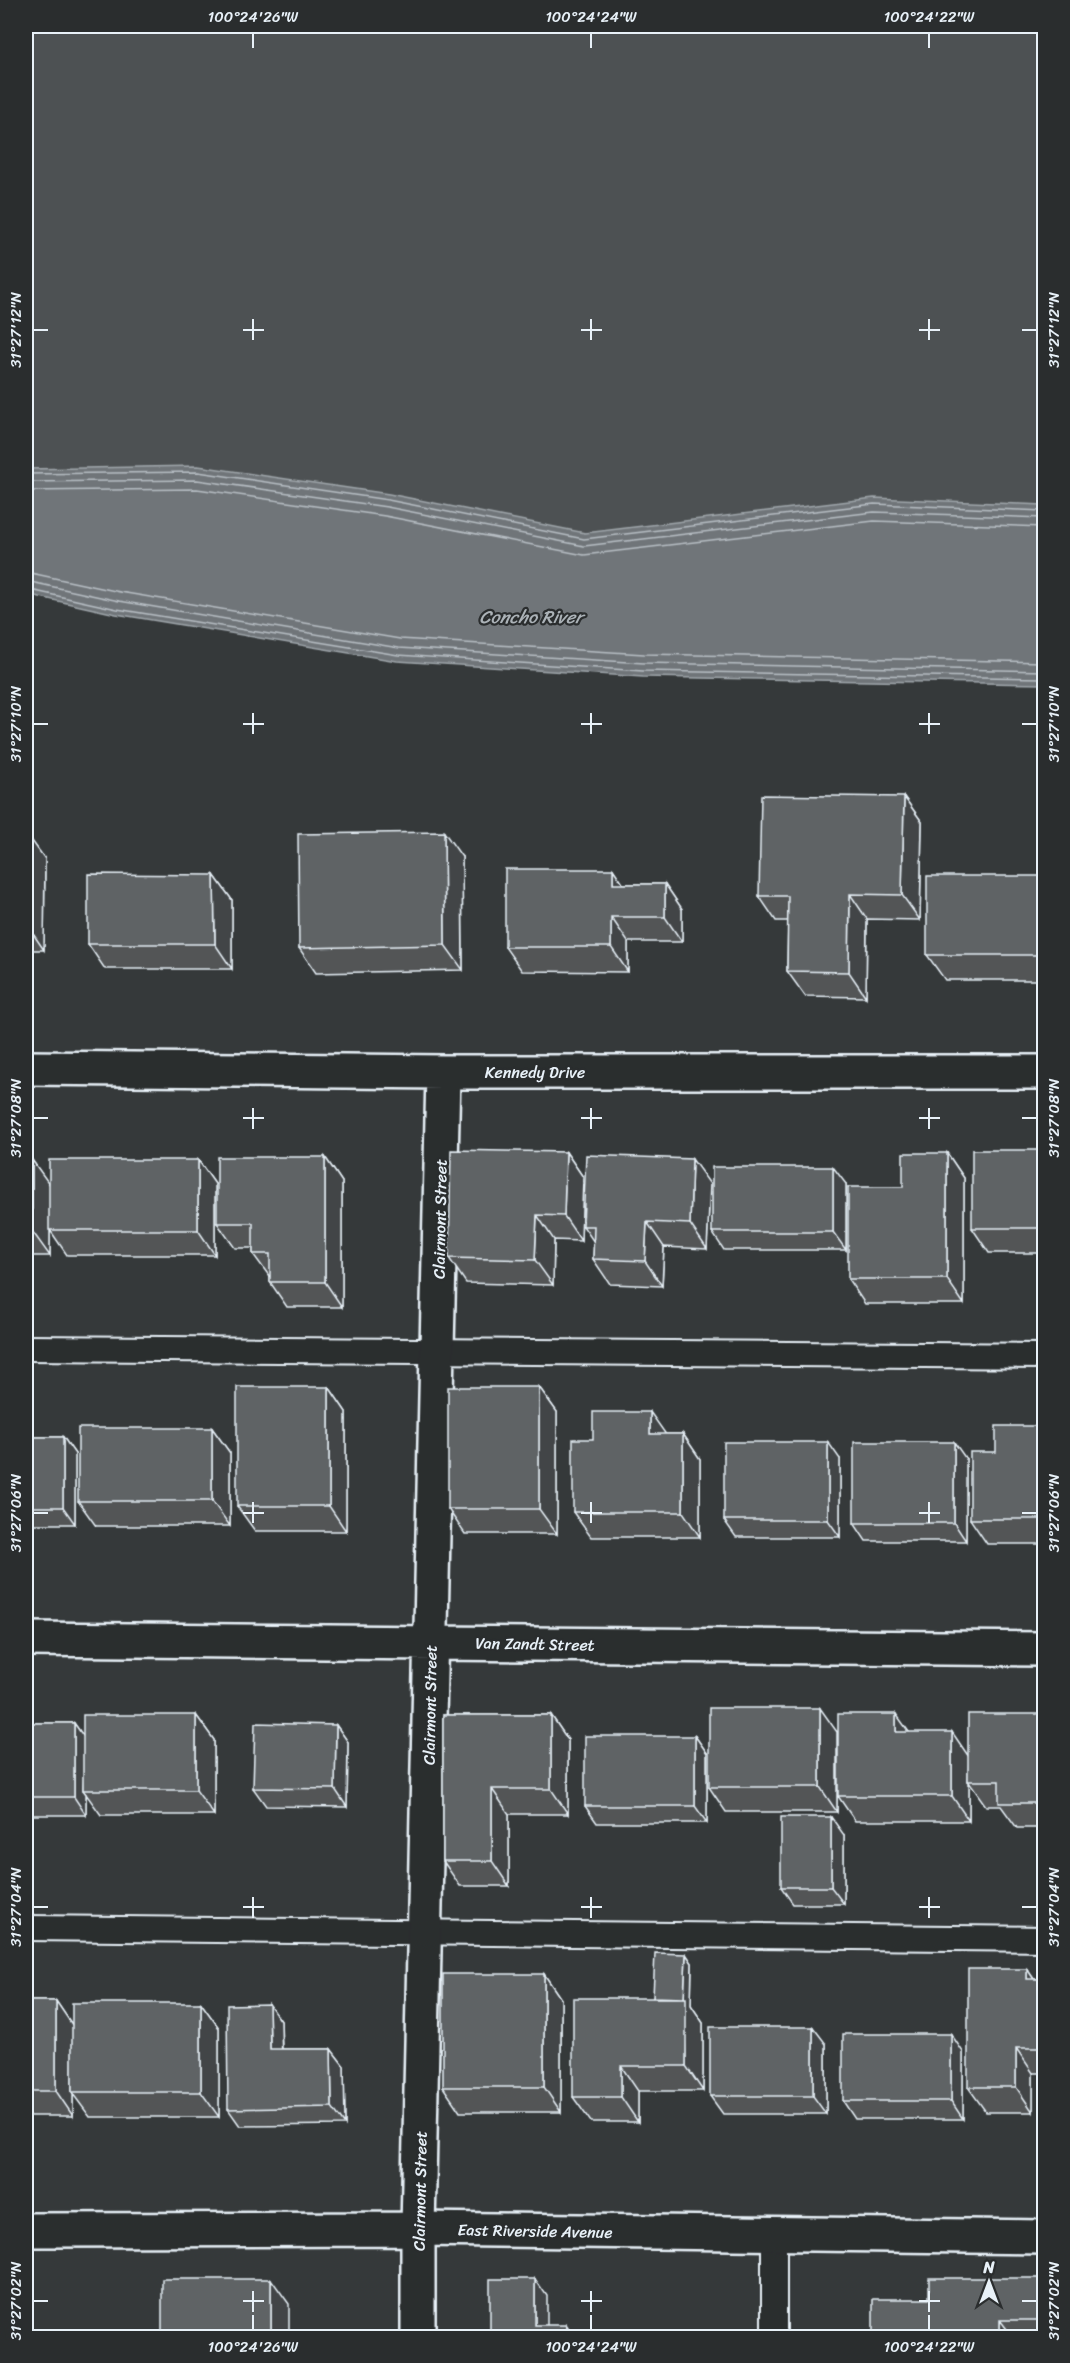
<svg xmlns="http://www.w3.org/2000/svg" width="1070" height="2363" font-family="Sriracha,sans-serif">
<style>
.green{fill:#4d5152;stroke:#9aa1a5;stroke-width:1.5}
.water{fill:#707579;stroke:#a0a7ac;stroke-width:1.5}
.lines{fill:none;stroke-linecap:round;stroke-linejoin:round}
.shore{stroke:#b8bfc5;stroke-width:1.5}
.service-casing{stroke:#e8f1f8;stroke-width:28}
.minor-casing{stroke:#e8f1f8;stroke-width:38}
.service{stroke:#2a2d2e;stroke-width:24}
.minor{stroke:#2a2d2e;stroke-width:33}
.wall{fill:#525557;stroke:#e8f1f8;stroke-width:1.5}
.shaded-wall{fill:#424547;stroke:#e8f1f8;stroke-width:1.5}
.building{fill:#5f6365;stroke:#e8f1f8;stroke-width:1.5}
.ticks{fill:none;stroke:#e8f1f8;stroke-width:2}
.labels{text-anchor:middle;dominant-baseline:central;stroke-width:4.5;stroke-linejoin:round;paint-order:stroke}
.street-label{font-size:16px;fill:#e8f1f8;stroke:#2a2d2e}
.water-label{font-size:18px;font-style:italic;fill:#acb3b8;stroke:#2a2d2e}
.neatline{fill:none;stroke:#e8f1f8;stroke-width:2}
.ticks-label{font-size:15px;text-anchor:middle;fill:#e8f1f8}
</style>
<rect width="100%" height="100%" fill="#35393a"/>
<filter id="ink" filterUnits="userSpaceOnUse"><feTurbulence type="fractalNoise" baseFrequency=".0167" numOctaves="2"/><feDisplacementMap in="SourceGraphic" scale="12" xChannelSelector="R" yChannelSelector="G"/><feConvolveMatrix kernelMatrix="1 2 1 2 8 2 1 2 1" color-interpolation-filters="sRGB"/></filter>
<g filter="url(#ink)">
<path class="green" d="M26,26H1044V614L26,539Z"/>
<path class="water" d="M198,466L389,494L585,533L874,498L1044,505V684L643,677L397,661L116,614L26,594V469Z"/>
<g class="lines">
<path class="shore" d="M26,474L198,472L388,500L584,539L874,504L1044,511
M26,482L197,480L387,507L584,546L874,512L1044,518
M26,491L197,489L385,516L584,555L874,521L1044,527
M26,572L120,592L400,639L644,654L1044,662
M26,581L119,601L399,648L644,663L1044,671
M26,589L117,609L398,655L643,671L1044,678"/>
<defs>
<path id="service" d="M26,1348L1044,1356
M26,1928L1044,1939
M774,2338V2234"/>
<path id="minor" d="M26,1068L443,1072H1044
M26,1639L1044,1649
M26,2230L418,2229L1044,2237
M418,2338V2229L443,1072"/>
</defs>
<use href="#service" class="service-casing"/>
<use href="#minor" class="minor-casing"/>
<use href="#service" class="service"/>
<use href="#minor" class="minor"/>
</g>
<path class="wall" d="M904,797L922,822L920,920L867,919L866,997L805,996L787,971L788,921H776L759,896Z
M26,834L45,859L44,950H26Z
M462,857L463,970L316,973L299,948Z
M613,869L623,884H665L682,909V942H628V972L522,971L505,947Z
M214,875L232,900V969H105L88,944Z
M1044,876V980H945L927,955Z
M1044,1150V1253H989L972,1228Z
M566,1152L583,1177L581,1241L554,1240L553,1285L466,1283L449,1258Z
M947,1153L964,1178V1304H865L848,1279Z
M325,1157L342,1182V1307H287L270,1282V1277L253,1254V1248H235L217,1223Z
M26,1160H32L49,1185L198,1160L215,1184V1255H67L50,1230V1256H26Z
M710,1184L707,1249L664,1247L662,1286L610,1284L593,1259L594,1242L583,1226Z
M846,1184V1250H724L712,1232Z
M329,1387L346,1412V1531H255L237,1506Z
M539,1387L557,1412V1534H465L448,1509Z
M1044,1426V1544H987L970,1519L996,1452Z
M212,1428L230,1453V1526H96L78,1501Z
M666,1434H683L700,1459V1537H591L573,1512L593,1439Z
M26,1437H63L75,1454V1524H26Z
M840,1459V1537H736L724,1520Z
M966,1459V1541H866L854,1523Z
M1044,1714V1828H1017L1001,1806H986L969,1782V1821H855L838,1796L909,1732L968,1755Z
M196,1715L214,1740V1815H101L86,1794V1815H26V1723H74L83,1736Z
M443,1715H551L568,1740V1814H509V1886H460L443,1861Z
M336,1725L348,1742L347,1807L266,1806L253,1788Z
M837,1732V1812H726L709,1787Z
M695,1736L707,1753V1823H597L585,1806Z
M844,1835V1904H793L781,1887Z
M686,1954L692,1963L691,2005L703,2023V2091H638V2122H591L573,2097L653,1998Z
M1027,1969L1034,1979H1044V2073H1033V2112H986L968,2087Z
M544,1974L561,1999V2112H460L443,2087Z
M26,2001H56L72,2025L201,2003L219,2028V2117H90L73,2094V2116H26Z
M269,2004L281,2021L282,2049H331L344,2066L345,2125L240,2126L228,2109Z
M826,2044V2114H723L710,2096Z
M963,2052V2119H855L843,2101Z
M1044,2285V2337H873L929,2299Z"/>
<path class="shaded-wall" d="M904,797L922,822L920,920L902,895Z
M444,832L462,857L463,970L445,945Z
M27,834L45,859L44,950L27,925Z
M613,869L630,894L613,884Z
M214,875L232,900V969L215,944Z
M665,884L682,909V942L665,917Z
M850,894L867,919L866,997L849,972Z
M611,917L628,942V972L611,947Z
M566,1152L583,1177L581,1241L564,1216Z
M947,1153L964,1178V1304L947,1279Z
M325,1157L342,1182V1307L325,1282Z
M692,1159L710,1184L707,1249L690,1224Z
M32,1160L50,1185V1256L32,1231Z
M198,1160L215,1184V1255L198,1230Z
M833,1167L846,1184V1250L833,1232Z
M537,1215L554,1240L553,1285L535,1260Z
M647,1222L664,1247L662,1286L645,1261Z
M329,1387L346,1412V1531L329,1506Z
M539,1387L557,1412V1534L539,1509Z
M650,1412L667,1436L650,1434Z
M212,1428L230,1453V1526L212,1501Z
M683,1434L700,1459V1537L683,1512Z
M63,1437L75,1454V1524L63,1507Z
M828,1442L840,1459V1537L828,1520Z
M954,1442L966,1459V1541L954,1523Z
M820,1708L837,1732V1812L820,1787Z
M896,1714L914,1739L896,1732Z
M196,1715L214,1740V1815L196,1790Z
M551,1715L568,1740V1814L551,1789Z
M74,1723L86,1740L83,1790L86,1794V1815L74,1797Z
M336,1725L348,1742L347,1807L335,1789Z
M952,1732L969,1757L968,1781L969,1782V1821L952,1796Z
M695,1736L707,1753V1823L695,1806Z
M492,1789L509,1814V1886L492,1861Z
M831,1817L844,1835V1904L831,1887Z
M686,1954L692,1963L691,2005L703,2023V2091L686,2066L684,1999Z
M1027,1969L1044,1994L1027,1979Z
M544,1974L561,1999V2112L544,2087Z
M56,2001L73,2026L72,2092L73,2094V2116L56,2091Z
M201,2003L219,2028V2117L201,2092Z
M269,2004L281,2021L282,2067L270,2049Z
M813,2027L826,2044V2114L813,2096Z
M951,2034L963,2052V2119L951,2101Z
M1016,2048L1033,2073V2112L1016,2087Z
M331,2049L344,2066L345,2125L332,2107Z
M621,2066L638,2091V2122L621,2097Z
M1040,2278L1044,2285V2328L1039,2320Z
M271,2279L289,2304V2337H271Z
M535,2279L547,2296V2337L535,2325Z
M1000,2320L1013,2337H1000Z
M566,2325L574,2337H566Z"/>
<path class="building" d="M761,795L904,797L902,895L850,894L849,972L787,971L788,896H759Z
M444,832L445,945L299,948L298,834Z
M26,834H27V925H26Z
M505,869H613V884H665V917H611V947H505Z
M88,874L214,875L215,944H88Z
M927,876H1044V955H927Z
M451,1150L566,1152L564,1216L537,1215L535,1260L449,1258Z
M972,1150H1044V1228H972Z
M903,1153H947V1279H848V1187H903Z
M586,1155L692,1159L690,1224L647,1222L645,1261L593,1259L594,1226H583Z
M217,1157H325V1282H270V1254H253V1223H217Z
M26,1160H32V1231H26Z
M49,1160H198V1230H49Z
M712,1167H833V1232H712Z
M237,1387H329V1506H237Z
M448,1387H539V1509H448Z
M593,1412H650V1434H683V1512H573V1439H593Z
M996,1426H1044V1519H970V1452H996Z
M78,1428H212V1501H78Z
M26,1437H63V1507H26Z
M724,1442H828V1520H724Z
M854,1442H954V1523H854Z
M709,1708H820V1787H709Z
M838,1714H896V1732H952V1796H838Z
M968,1714H1044V1803H999V1781H968Z
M83,1715H196V1790H83Z
M443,1715H551V1789H492V1861H443Z
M26,1723H74V1797H26Z
M255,1723L336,1725L335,1789L253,1788Z
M585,1736H695V1806H585Z
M781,1817H831V1887H781Z
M655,1953L686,1954L684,1998L653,1997Z
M968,1969H1027V1979H1044V2048H1016V2087H968Z
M443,1974H544V2087H443Z
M573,1998H686V2066H621V2097H573Z
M26,2001H56V2091H26Z
M72,2003H201V2092H72Z
M269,2004L270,2049H331L332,2107L228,2109L227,2005Z
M710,2027H813V2096H710Z
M843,2034H951V2101H843Z
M929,2278H1040L1039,2320H1000V2337H873V2299H929Z
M162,2279H271V2337H162Z
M490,2279H535V2325H566V2337H490Z"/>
</g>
<path class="ticks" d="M253,33V48M591,33V48M929,33V48M253,319V340M591,319V340M929,319V340M33,330H48M243,330H264M581,330H602M919,330H940M1022,330H1037M253,713V734M591,713V734M929,713V734M33,724H48M243,724H264M581,724H602M919,724H940M1022,724H1037M253,1108V1129M591,1108V1129M929,1108V1129M33,1118H48M243,1118H264M581,1118H602M919,1118H940M1022,1118H1037M253,1502V1523M591,1502V1523M929,1502V1523M33,1513H48M243,1513H264M581,1513H602M919,1513H940M1022,1513H1037M253,1897V1918M591,1897V1918M929,1897V1918M33,1907H48M243,1907H264M581,1907H602M919,1907H940M1022,1907H1037M253,2291V2312M591,2291V2312M929,2291V2312M33,2301H48M243,2301H264M581,2301H602M919,2301H940M1022,2301H1037M253,2315V2330M591,2315V2330M929,2315V2330"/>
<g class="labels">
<g class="street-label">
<text x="535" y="1072">Kennedy Drive</text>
<text transform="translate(440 1219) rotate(-89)">Clairmont Street</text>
<text transform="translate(535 1644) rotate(1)">Van Zandt Street</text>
<text transform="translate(430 1705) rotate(-89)">Clairmont Street</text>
<text transform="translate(420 2191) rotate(-89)">Clairmont Street</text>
<text transform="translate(535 2231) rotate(1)">East Riverside Avenue</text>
</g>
<g class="water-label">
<text x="531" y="617">Concho River</text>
</g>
</g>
<rect width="1070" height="2363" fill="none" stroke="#2a2d2e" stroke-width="66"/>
<g transform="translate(989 2282)" stroke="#2a2d2e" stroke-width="4.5" paint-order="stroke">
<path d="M0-4.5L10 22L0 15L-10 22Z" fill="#e8f1f8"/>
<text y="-9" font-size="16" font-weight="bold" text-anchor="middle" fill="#e8f1f8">N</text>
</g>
<rect x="33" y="33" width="1004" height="2297" class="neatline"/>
<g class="ticks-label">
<text x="253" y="22">100°24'26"W</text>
<text x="591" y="22">100°24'24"W</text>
<text x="929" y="22">100°24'22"W</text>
<text transform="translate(16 330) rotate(-90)" y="5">31°27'12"N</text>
<text transform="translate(1054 330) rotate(-90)" y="5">31°27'12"N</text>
<text transform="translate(16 724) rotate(-90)" y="5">31°27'10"N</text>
<text transform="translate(1054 724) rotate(-90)" y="5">31°27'10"N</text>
<text transform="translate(16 1118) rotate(-90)" y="5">31°27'08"N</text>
<text transform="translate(1054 1118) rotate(-90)" y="5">31°27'08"N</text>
<text transform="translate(16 1513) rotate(-90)" y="5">31°27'06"N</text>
<text transform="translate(1054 1513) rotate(-90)" y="5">31°27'06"N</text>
<text transform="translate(16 1907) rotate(-90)" y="5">31°27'04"N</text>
<text transform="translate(1054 1907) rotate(-90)" y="5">31°27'04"N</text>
<text transform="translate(16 2301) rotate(-90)" y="5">31°27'02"N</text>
<text transform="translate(1054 2301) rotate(-90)" y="5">31°27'02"N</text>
<text x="253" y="2352">100°24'26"W</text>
<text x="591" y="2352">100°24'24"W</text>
<text x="929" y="2352">100°24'22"W</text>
</g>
</svg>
